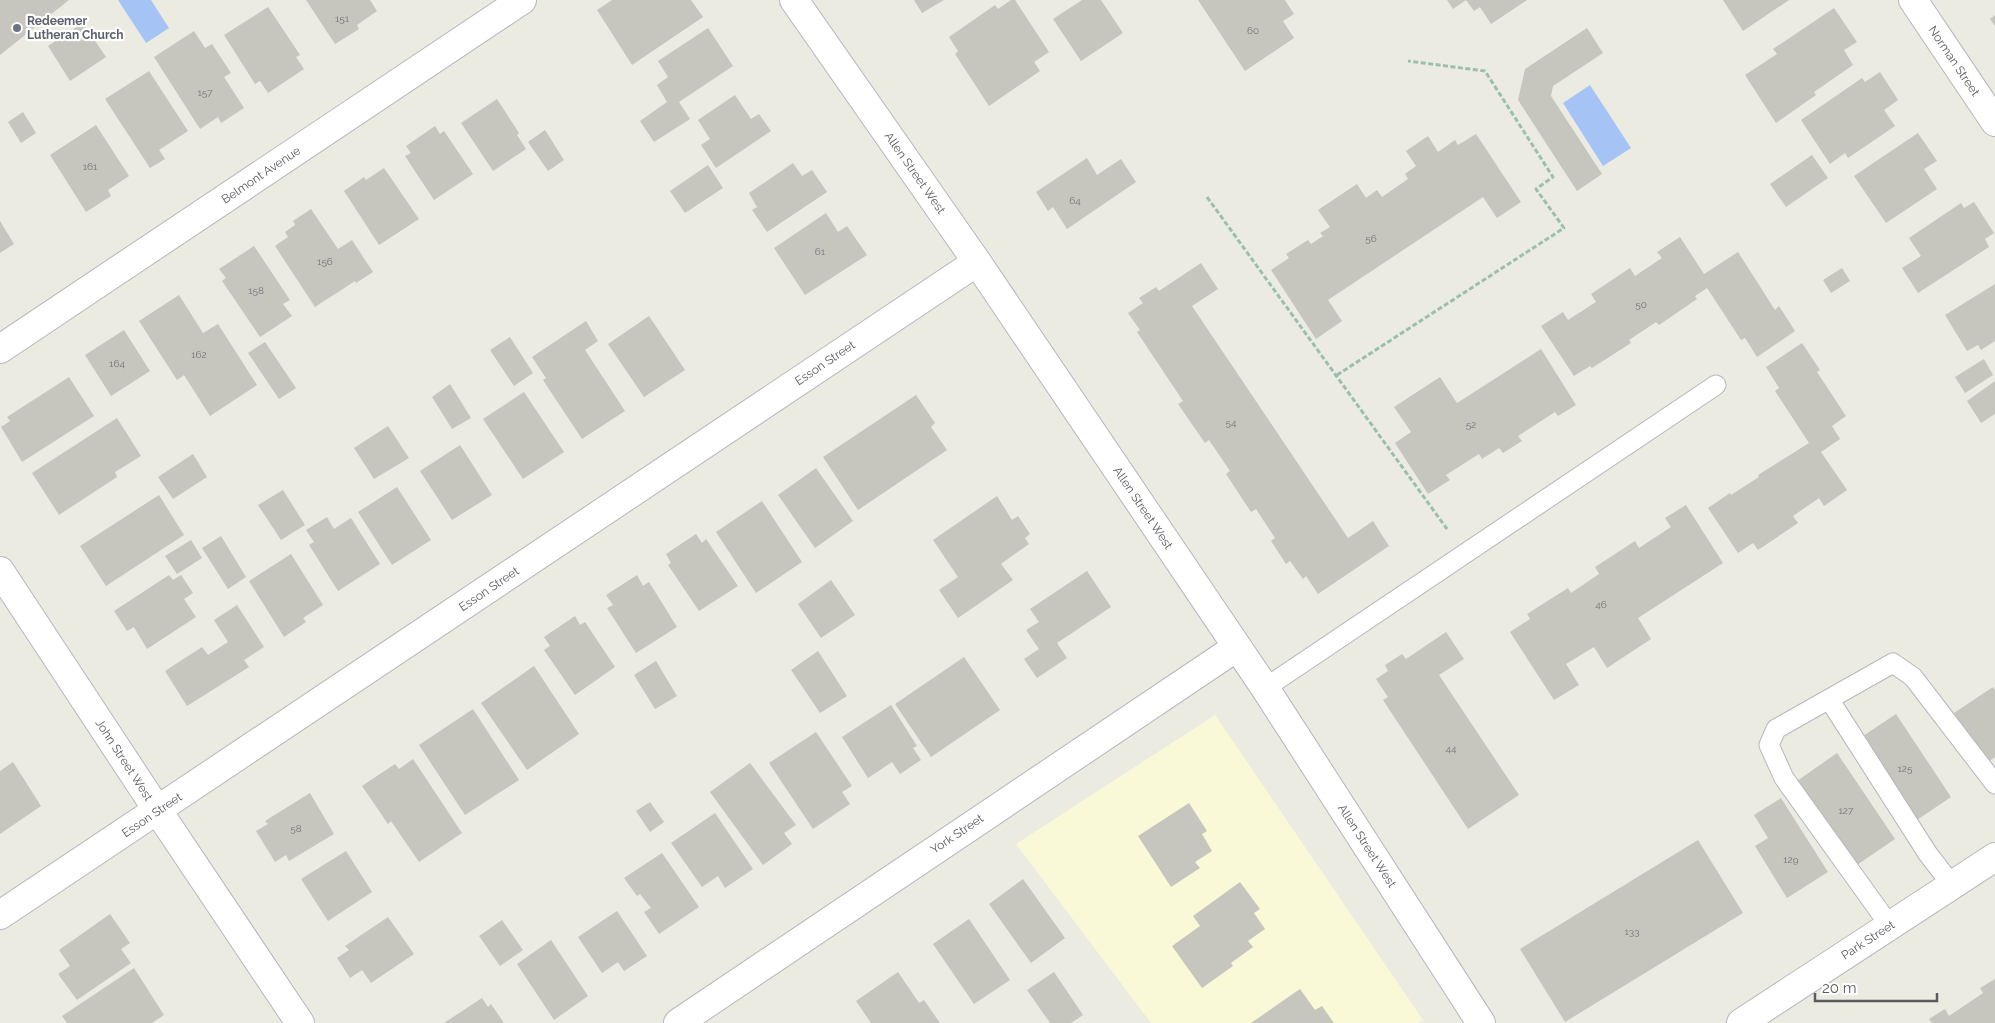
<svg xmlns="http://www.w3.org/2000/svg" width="1995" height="1023" font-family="Raleway,sans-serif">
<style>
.commercial{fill:#f9f9d7}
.water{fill:#a6c3f5}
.building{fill:#c6c5be}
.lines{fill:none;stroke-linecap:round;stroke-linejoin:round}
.service-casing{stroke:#b6b7bc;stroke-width:21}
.minor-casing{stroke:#b6b7bc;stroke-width:30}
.tertiary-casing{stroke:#b6b7bc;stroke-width:30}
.path{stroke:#9ac0ad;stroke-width:3;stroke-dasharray:5 2.5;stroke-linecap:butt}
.service{stroke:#fff;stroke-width:19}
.minor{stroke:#fff;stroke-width:28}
.tertiary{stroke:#fff;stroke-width:28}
.worship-dot{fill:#6b7280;stroke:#fff;stroke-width:2}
.labels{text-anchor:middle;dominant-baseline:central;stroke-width:4.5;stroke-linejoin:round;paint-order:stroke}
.number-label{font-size:10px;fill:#747678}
.worship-label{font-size:12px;font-weight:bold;fill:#5b616d;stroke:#fff;text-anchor:start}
.street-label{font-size:12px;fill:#595b60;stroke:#fff}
</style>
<rect width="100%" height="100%" fill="#ebebe1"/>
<path class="commercial" d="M1215,715L1423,1020L1418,1023H1151L1016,844Z"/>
<path class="water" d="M118,0H151L169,28L146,43Z
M1590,85L1631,148L1603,166L1563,103Z"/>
<path class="building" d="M0,0H69L0,55Z
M306,0H370L377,11L357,25L359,29L335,44Z
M612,0H691L703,17L632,65L597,10Z
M914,0H944L922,13Z
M1011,0H1015L1049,52L1034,62L1040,71L989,106L955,54L958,51L949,37L995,5L998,9Z
M1082,0H1101L1123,33L1081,61L1053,19Z
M1198,0H1285L1294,14L1283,21L1294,38L1245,71Z
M1447,0H1527L1491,24L1480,7L1474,11L1466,0L1453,9Z
M1723,0H1789L1743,31Z
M268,7L300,55L296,57L304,69L268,93L260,81L255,84L224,35Z
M1834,8L1857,42L1844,50L1853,65L1814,92L1816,95L1776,123L1745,75L1777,54L1773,49Z
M1995,15V26L1990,19Z
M83,23L106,57L70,81L48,46Z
M708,28L733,66L679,102L690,119L654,142L640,121L667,102L657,85L668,77L658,61Z
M1587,28L1603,53L1553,86L1551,96L1602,174L1577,191L1518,100L1525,69Z
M194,31L205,48L212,44L231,73L224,77L244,108L221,123L218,117L200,129L154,57Z
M149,71L188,131L159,150L165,159L150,168L105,99Z
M1880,72L1898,100L1884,110L1895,126L1848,158L1845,153L1830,164L1801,120L1862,78L1865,82Z
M735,95L751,119L759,114L771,131L716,168L701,145L710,139L698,120Z
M497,99L519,133L517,135L526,149L493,171L461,123Z
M23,112L36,133L21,143L8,122Z
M96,125L129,176L108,190L111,196L86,212L50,155Z
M435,126L440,134L444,131L473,174L434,200L405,156L411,153L406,146Z
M545,130L564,160L548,171L528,142Z
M1918,133L1937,161L1924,169L1937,189L1886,223L1854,176Z
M1476,134L1521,202L1497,218L1483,197L1328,300L1342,321L1316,339L1271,270L1289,258L1286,254L1308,240L1311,244L1323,236L1320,233L1330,227L1318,210L1357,184L1366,198L1377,190L1382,197L1408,179L1405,174L1416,166L1406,151L1428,136L1438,152L1455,140L1458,145Z
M1812,155L1828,178L1786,207L1770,184Z
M1087,158L1097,175L1121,159L1136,182L1067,229L1053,207L1048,211L1036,192Z
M793,163L802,176L812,170L827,192L767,232L752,210L757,207L749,193Z
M708,165L723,188L685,213L670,191Z
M384,168L419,219L379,245L344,191L364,177L366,180Z
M1974,202L1994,233L1985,239L1989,247L1918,293L1902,268L1921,256L1909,238L1961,203L1964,208Z
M311,209L338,249L352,240L373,272L356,283L355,281L315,307L275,246L288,237L285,232L295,225L293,221Z
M826,213L838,232L847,226L867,255L805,295L774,248Z
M0,221L14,244L0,253Z
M1680,237L1704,274L1738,252L1775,310L1779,306L1795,331L1757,357L1745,338L1741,340L1707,288L1695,296L1697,299L1659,325L1656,322L1629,340L1631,343L1592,368L1590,366L1574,376L1541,326L1563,312L1568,320L1596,302L1591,294L1630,268L1635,276L1662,258L1657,252Z
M254,246L290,300L283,304L292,316L260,337L222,281L226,278L219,269Z
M1201,263L1218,289L1192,306L1348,538L1373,521L1389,546L1318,594L1306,576L1303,579L1290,561L1286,564L1271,541L1275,538L1256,509L1251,512L1226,474L1230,471L1209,440L1205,443L1178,404L1183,401L1137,332L1140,330L1128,313L1143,303L1139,298L1156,287L1159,291Z
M1842,268L1850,281L1831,293L1823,280Z
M1995,284V341L1981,350L1978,345L1967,351L1945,315Z
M179,295L203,333L218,324L257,385L210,416L184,375L177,380L139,321Z
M649,316L685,370L644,397L608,344Z
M586,321L598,341L585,350L625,411L582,439L543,380L546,378L532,357Z
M124,330L150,371L111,396L85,355Z
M510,337L533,373L514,386L490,350Z
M265,342L296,388L279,399L248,353Z
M1802,343L1820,370L1817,372L1846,416L1832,426L1840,439L1821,452L1847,490L1824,506L1819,498L1793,516L1798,523L1758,550L1753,543L1738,553L1708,508L1730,493L1731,495L1759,477L1758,475L1809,443L1775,391L1779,388L1766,367Z
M1541,349L1576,405L1558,416L1555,412L1518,436L1522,441L1503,453L1499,448L1482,459L1479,454L1446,475L1450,480L1428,494L1395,443L1411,432L1394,407L1440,377L1457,403Z
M1984,359L1993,375L1965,393L1955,377Z
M69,377L94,416L22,462L1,427L10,421L7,417Z
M1995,381V414L1981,423L1967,401Z
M450,384L471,418L452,429L432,397Z
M524,392L564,452L523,479L483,419Z
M916,395L935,423L931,427L947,450L858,510L823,457Z
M117,418L141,456L115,472L117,477L59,515L32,473Z
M388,426L409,458L374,479L354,448Z
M460,445L492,495L452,520L420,471Z
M193,454L207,477L173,499L158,477Z
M816,468L853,521L815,548L778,495Z
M397,487L431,540L392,565L358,512Z
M283,490L305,525L281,540L258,505Z
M159,495L184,535L106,586L80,546Z
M997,496L1012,520L1018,516L1030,534L1025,538L1029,544L1001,564L1013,580L958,618L939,590L958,577L933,540Z
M762,501L802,562L756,593L716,532Z
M1686,505L1723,563L1638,618L1651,639L1607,668L1594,647L1566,664L1579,685L1554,700L1510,632L1530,619L1527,614L1568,588L1571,593L1599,574L1595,567L1635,541L1639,548L1671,527L1665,518Z
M327,517L334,529L351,518L380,564L338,591L309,545L314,542L306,530Z
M696,534L702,543L706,539L738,586L699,611L668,565L671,563L666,554Z
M221,536L246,577L228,589L202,548Z
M191,540L202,558L177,574L165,556Z
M291,554L323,605L303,618L306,622L284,637L249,581Z
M1087,571L1111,607L1057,643L1067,658L1037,678L1024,659L1039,649L1026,630L1039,622L1030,609Z
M169,575L173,580L181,575L193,593L184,599L196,617L147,649L134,627L127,631L114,611Z
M637,575L643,586L649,582L677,627L636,653L607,608L613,605L606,595Z
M831,580L855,615L821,638L798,604Z
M237,605L264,647L244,660L249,667L187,706L165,671L202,647L208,655L228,642L214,620Z
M575,616L580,625L585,622L615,667L575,695L544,650L550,646L544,637Z
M1446,632L1464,659L1439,675L1519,795L1468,829L1383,700L1388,697L1376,679L1388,671L1385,665L1402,654L1406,659Z
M818,651L847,696L820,713L791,670Z
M964,657L1000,710L931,757L895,704Z
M656,661L677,696L655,709L634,675Z
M534,666L579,734L527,770L481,703Z
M1993,687L1995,690V757L1988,762L1954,713Z
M891,705L917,746L913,748L921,760L900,774L892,762L868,778L842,737Z
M473,709L519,780L465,815L419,745Z
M1896,714L1951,797L1914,822L1860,738Z
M816,732L852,786L842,792L850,804L813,829L769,763Z
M1837,753L1895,839L1854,867L1797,781Z
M413,759L462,833L419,862L391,821L388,824L362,786L395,764L399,769Z
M13,762L41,806L0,834V771Z
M750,763L796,825L784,833L792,844L763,865L710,792Z
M310,793L334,834L289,861L286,855L275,862L256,831L268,824L265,821Z
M1781,798L1828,872L1787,898L1755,846L1768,838L1754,815Z
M650,802L664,822L650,832L636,811Z
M1189,803L1207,831L1202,834L1212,851L1195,862L1200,868L1171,887L1138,836Z
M715,813L753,869L725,888L718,876L702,887L671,843Z
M1698,840L1743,913L1565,1022L1520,949Z
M346,851L372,892L328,921L301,879Z
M662,853L699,907L659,934L644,912L651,908L640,894L637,896L624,878Z
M1023,879L1065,938L1031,963L989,904Z
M1240,882L1260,909L1254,913L1265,929L1248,941L1253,947L1231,963L1233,966L1202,988L1172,946L1200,926L1193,916Z
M617,911L647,956L624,971L618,962L602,973L578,937Z
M110,914L130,943L121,949L131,963L77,1000L58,974L70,966L59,950Z
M388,917L414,954L371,983L362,970L350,978L337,958L349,950L345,946Z
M969,919L1010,980L974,1004L933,944Z
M502,920L523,950L500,966L479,936Z
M551,940L588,996L554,1020L517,964Z
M134,968L164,1015L152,1023H67L62,1016Z
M898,972L919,1003L924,1000L940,1023H871L856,1001Z
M1054,972L1083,1015L1071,1023H1050L1027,990Z
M1995,979V1023H1932L1929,1019L1945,1009L1949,1016L1983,993L1980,988Z
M1300,989L1315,1010L1322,1006L1334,1023H1251Z
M482,998L488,1007L491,1004L504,1023H444Z"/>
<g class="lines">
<defs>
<path id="service" d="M1265,688L1716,385
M1829,699L1928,854L1952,885
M1890,926L1784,778L1769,745L1776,729L1893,663L1913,677L1995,784"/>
<path id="minor" d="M794,0L977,262L1265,688L1481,1023
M1913,0L1995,122
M0,349L522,0
M0,571L158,811L300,1023
M0,915L977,262
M678,1023L1237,647"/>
<path id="tertiary" d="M1741,1023L1995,857"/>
</defs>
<use href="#service" class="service-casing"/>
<use href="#minor" class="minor-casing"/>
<use href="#tertiary" class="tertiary-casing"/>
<path class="path" d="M1207,197L1447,529
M1337,375L1564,228L1536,189L1553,177L1485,71L1408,61"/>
<use href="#service" class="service"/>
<use href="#minor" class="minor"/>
<use href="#tertiary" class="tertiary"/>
</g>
<circle class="worship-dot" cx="17" cy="28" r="5"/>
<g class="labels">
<g class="number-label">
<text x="342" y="18">151</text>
<text x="1253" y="30">60</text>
<text x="205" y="92">157</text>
<text x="90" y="166">161</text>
<text x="1075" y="200">64</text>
<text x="1371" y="238">56</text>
<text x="820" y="251">61</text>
<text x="325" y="261">156</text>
<text x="256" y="290">158</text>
<text x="1641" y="304">50</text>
<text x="199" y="354">162</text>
<text x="117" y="363">164</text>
<text x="1231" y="422">54</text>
<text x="1471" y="424">52</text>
<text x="1601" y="604">46</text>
<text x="1451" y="748">44</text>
<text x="1905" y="768">125</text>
<text x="1846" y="810">127</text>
<text x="296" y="828">58</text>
<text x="1791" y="859">129</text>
<text x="1632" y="931">133</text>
</g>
<g class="worship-label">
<text x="27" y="21">Redeemer<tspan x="27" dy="14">Lutheran Church</tspan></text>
</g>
<g class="street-label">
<text transform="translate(1954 61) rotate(56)">Norman Street</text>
<text transform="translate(915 173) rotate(55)">Allen Street West</text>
<text transform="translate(261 175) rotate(-34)">Belmont Avenue</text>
<text transform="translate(825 363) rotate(-34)">Esson Street</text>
<text transform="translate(1143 508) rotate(56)">Allen Street West</text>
<text transform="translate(489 589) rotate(-34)">Esson Street</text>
<text transform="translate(124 760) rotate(57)">John Street West</text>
<text transform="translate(152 815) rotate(-34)">Esson Street</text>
<text transform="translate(957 834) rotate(-34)">York Street</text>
<text transform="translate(1367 846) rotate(57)">Allen Street West</text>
<text transform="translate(1868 940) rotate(-33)">Park Street</text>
</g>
</g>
<path d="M1815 993v8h122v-8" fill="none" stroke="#595b60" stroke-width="2.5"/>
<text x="1822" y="993" font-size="15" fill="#595b60" stroke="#ffffff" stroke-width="4" paint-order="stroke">20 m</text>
</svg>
